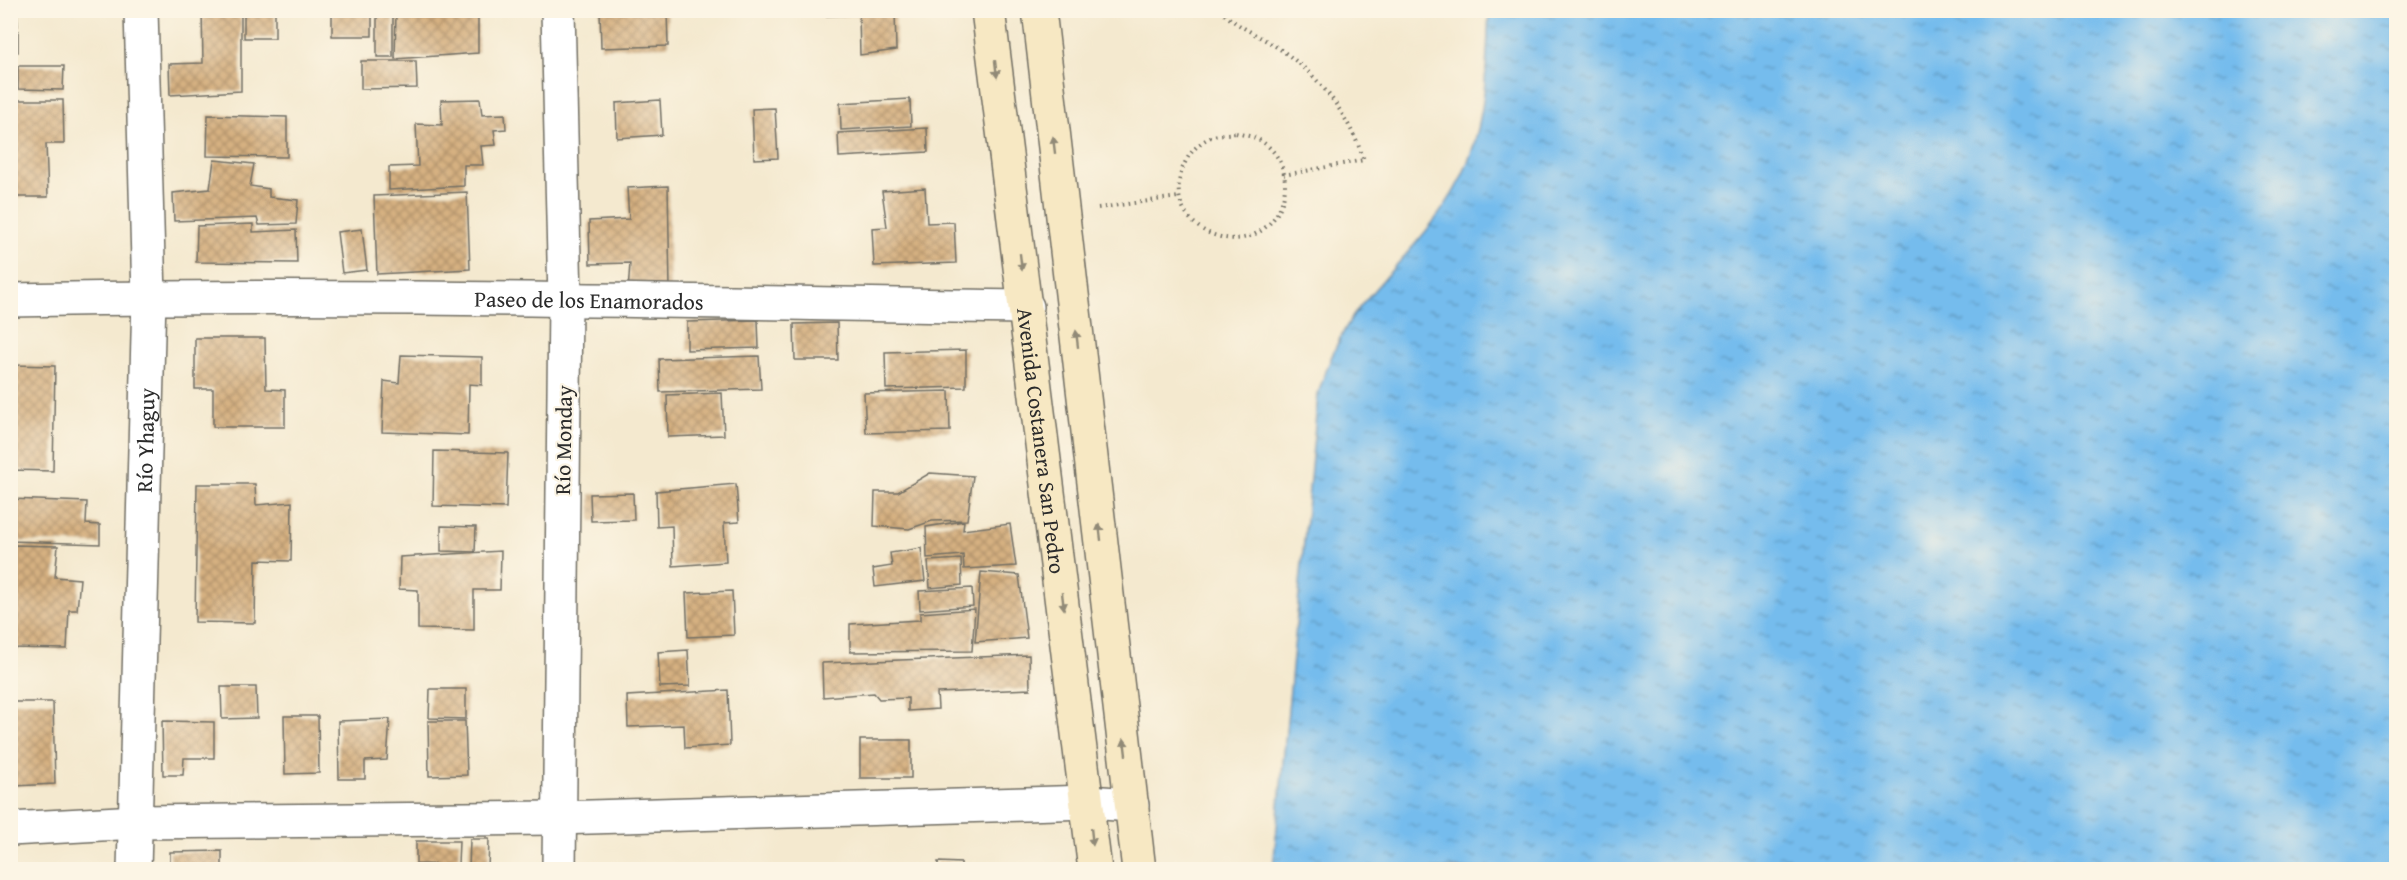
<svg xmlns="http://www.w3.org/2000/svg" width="2407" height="880" font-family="'Gentium Book Plus',serif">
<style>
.water{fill:url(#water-ripples);stroke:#50748c;stroke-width:1.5}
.building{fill:url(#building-cross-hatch)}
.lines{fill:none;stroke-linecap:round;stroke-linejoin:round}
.street-casing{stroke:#716e64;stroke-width:36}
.secondary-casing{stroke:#716e64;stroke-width:36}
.path{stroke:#716e64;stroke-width:4;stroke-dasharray:1.5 4.5;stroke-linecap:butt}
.street{stroke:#fff;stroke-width:33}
.secondary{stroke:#f7e8c3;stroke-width:33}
.oneway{fill:#918a77}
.labels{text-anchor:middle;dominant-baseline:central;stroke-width:4.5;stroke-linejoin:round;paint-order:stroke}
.street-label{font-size:22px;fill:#2b2b2b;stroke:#fcf5e5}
</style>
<defs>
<pattern id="water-ripples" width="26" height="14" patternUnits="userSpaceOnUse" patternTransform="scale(1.5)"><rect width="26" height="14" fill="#75bced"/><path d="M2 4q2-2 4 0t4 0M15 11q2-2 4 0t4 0" fill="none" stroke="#6099c0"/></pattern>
<pattern id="building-cross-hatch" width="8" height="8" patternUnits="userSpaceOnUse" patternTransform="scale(1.5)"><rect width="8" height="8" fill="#d6b181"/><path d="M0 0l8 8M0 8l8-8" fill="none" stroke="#ae906a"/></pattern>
</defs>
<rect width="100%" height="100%" fill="#fcf5e5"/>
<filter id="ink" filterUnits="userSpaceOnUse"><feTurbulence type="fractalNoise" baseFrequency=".0167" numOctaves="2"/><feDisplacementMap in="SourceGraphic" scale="12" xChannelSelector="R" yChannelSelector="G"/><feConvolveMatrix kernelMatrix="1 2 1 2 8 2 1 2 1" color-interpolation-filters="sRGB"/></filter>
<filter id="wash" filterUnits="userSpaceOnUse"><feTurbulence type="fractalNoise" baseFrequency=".008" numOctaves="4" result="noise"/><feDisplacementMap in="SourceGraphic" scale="24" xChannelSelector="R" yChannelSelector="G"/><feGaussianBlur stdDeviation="1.35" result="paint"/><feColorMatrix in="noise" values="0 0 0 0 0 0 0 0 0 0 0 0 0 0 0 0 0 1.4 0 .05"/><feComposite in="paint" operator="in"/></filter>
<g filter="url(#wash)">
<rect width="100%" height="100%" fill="#f4e9cf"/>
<path class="water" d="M1489,11H2396V869H1273L1318,394C1328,364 1339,334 1359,308C1393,266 1435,229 1460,180C1487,127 1486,68 1489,11Z"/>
<g id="blocks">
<path class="building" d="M10,10H17L18,26H10Z
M202,10H241V91L170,95L169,64L203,63Z
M244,10H275V38H244Z
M332,10H372V36H332Z
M377,10H393V57H377Z
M396,10H478V53L395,59Z
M600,10H667L668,46L601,48Z
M820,10H895L896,50L860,55L859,15L821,16Z
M10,31H18V52H10Z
M361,61H416L417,88L361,89Z
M18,66H64L63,90L18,89Z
M480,99L482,115L505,114L506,129L494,130L496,145L481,146L483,165H464V186L389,190V167L418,166L416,124L442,125L441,100Z
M910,99L911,126L841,130L840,103Z
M10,100H63L64,144H46L48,197H10Z
M660,100L662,135L617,138L616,103Z
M775,108L778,158L754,159L752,109Z
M208,115L287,117V157L207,156Z
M927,128L928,152L839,157L838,133Z
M214,160L254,164L250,186L269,189V197L298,200L296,224L259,225L257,218L174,221L173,193L210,189Z
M668,186L670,288L628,292L630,263L590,264L589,221L629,219L627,188Z
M925,188L927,223L954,222L956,263L874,266L872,228L887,227L882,191Z
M467,192L470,269L377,274L374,196Z
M253,224V232L296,230L297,263L196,262L197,226Z
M362,229L367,270L342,273L337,232Z
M758,320L759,348L687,350V322Z
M837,323L838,360H795L794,324Z
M195,338H265L266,389L285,390V427H213V389H195Z
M966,350V387L886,389L885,352Z
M401,355L482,357V385L469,384L468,435L382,432L384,381L399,383Z
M759,356L761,389L660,392L659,359Z
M10,365L55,366L53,471L10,470Z
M949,391L950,431L866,433L864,393Z
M722,393L724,435L668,437L667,395Z
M434,451L508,453L506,508L433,506Z
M930,473L973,476L967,520L932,521L909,529L874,526L875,492H898Z
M197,484H255L256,505L292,502L291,561L256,560L255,623L195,622Z
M736,484L739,522L724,523L726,562L673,566L672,526L657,527L656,491Z
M633,493L634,520L591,521L590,494Z
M10,499L87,502L86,524L100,525V544L10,541Z
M964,521L963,530L1010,524L1016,566L964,569L963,555L927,558L926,527Z
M441,526L476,527L475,552L441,551Z
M10,545L58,546L55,577L80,579L77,610H69L67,649L10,648Z
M921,548L925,581L875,587L873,569L892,566L890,553Z
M501,551L500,590H474V630L418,629V590L399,589L400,557Z
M961,559L962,585L930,588L928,561Z
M981,572L1019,575L1027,638L975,642Z
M972,588L973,606L920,610L919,591Z
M732,591L734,635L688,637L686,593Z
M975,609L972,651L850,652V624L920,620V613Z
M688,650L690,686L660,687L658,652Z
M1029,655L1030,689L937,693L938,709L908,711V698L879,699L874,693L823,697L822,663Z
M221,687H256L257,718L222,719Z
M430,689H466V719L429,718Z
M728,690L730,745L685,748L684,725L628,727L627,696Z
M10,702H53L55,784L14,786Z
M284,716H318L319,773L285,774Z
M390,719L387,760L365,761V779H339L338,721Z
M162,721L214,722V758H184L183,775H163Z
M428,721H465L467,775L429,776Z
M860,740H911V778H860Z
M470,839H489L488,870H469Z
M416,841H459L458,865L416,864Z
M222,851V870H170V852Z
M938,862L961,863V870H938Z"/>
</g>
</g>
<g filter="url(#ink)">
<use href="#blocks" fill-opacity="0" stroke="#716e64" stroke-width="1.5"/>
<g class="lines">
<defs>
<g id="street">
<path d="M558,10L565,300L559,870"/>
<path id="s1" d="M10,300C349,293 688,302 1027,307"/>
<path d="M10,829L137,822L558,818L1088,802L1132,805"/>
<path id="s2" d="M134,870L149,297L141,10"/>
</g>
<g id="secondary">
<path id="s3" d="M988,10L1095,870"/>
<path d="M1039,10L1139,870"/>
</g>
</defs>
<use href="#street" class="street-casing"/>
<use href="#secondary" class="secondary-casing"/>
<path class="path" d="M1220,10C1236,26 1256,34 1275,46C1318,73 1347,112 1364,160L1284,175
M1236,133C1243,135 1252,136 1258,139C1312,170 1278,255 1217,236C1203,232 1193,224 1185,212C1169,186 1185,146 1214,136C1220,134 1229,134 1236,133Z
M1098,208L1178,197"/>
<use href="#street" class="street"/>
<use href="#secondary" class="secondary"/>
</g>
<defs><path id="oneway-solid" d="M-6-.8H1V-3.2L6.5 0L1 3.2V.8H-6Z" transform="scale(1.5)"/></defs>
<g class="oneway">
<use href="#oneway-solid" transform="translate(996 69) rotate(83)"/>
<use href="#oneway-solid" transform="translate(1054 145) rotate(-97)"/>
<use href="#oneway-solid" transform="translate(1021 262) rotate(83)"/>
<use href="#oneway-solid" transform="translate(1077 339) rotate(-97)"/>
<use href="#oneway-solid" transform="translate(1100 532) rotate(-97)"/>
<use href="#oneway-solid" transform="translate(1063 601) rotate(83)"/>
<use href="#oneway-solid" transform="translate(1125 747) rotate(-97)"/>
<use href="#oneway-solid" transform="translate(1092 837) rotate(84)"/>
</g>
</g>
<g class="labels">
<g class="street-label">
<text stroke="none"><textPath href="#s1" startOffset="579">Paseo de los Enamorados</textPath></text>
<text stroke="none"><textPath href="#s2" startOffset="430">Río Yhaguy</textPath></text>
<text transform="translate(563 440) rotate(-89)">Río Monday</text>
<text stroke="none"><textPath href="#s3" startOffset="434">Avenida Costanera San Pedro</textPath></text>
</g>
</g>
<rect width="2407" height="880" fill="none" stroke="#fcf5e5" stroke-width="36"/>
</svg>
